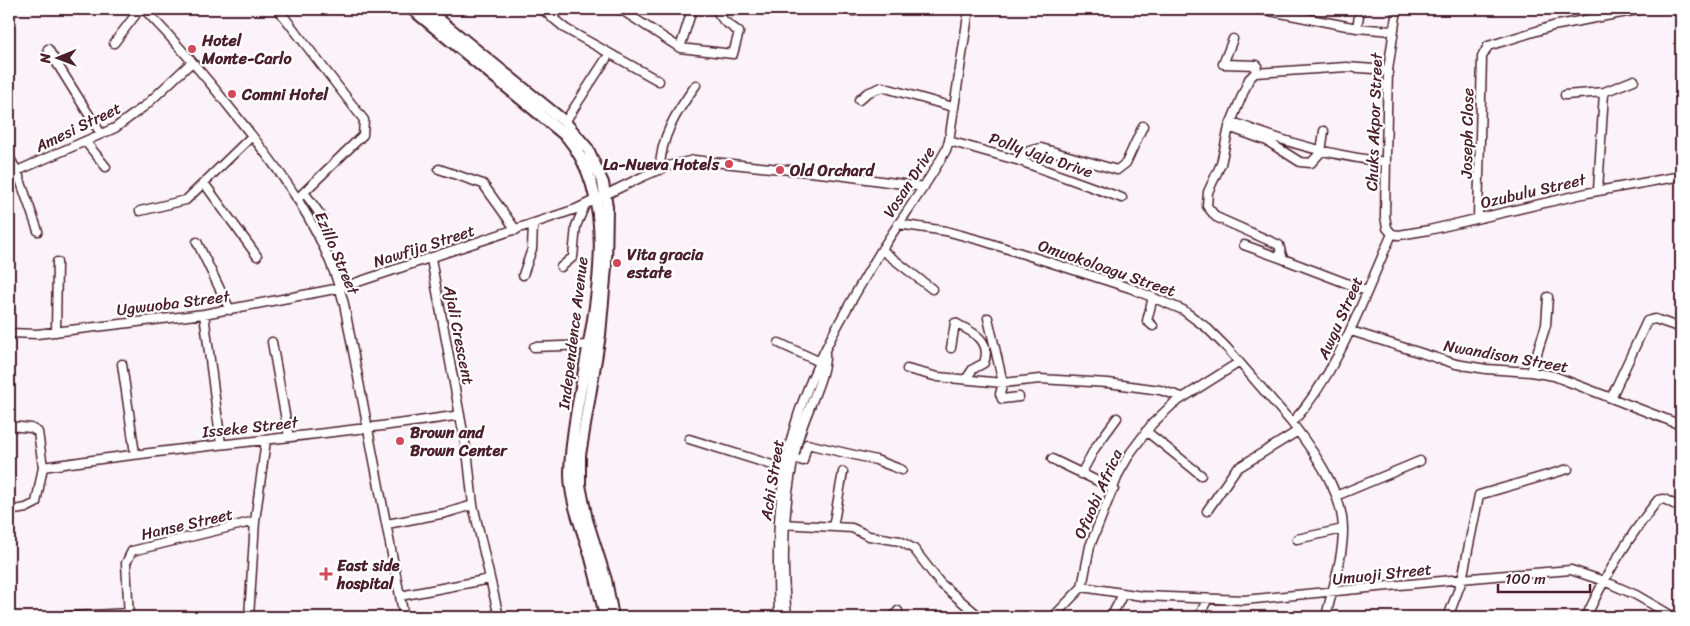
<svg xmlns="http://www.w3.org/2000/svg" width="1690" height="626" font-family="Sriracha,sans-serif">
<style>
.lines{fill:none;stroke-linecap:round;stroke-linejoin:round}
.minor-casing{stroke:#4a1f2b;stroke-width:11}
.major-casing{stroke:#4a1f2b;stroke-width:14}
.minor{stroke:#fff;stroke-width:8}
.major{stroke:#fff;stroke-width:10}
.poi-dot{fill:#d1495b;stroke:#fff;stroke-width:2}
.labels{text-anchor:middle;dominant-baseline:central;stroke-width:4.5;stroke-linejoin:round;paint-order:stroke}
.poi-label{font-size:16px;font-weight:bold;fill:#4a1f2b;stroke:#fff;text-anchor:start}
.street-label{font-size:16px;fill:#4a1f2b;stroke:#fff}
</style>
<rect width="100%" height="100%" fill="#fcf2f9"/>
<filter id="ink" filterUnits="userSpaceOnUse"><feTurbulence type="fractalNoise" baseFrequency=".02" numOctaves="2"/><feDisplacementMap in="SourceGraphic" scale="10" xChannelSelector="R" yChannelSelector="G"/><feConvolveMatrix kernelMatrix="1 2 1 2 8 2 1 2 1" color-interpolation-filters="sRGB"/></filter>
<g filter="url(#ink)">
<g class="lines">
<defs>
<path id="minor" d="M144,9C176,42 206,77 234,113C280,170 326,231 344,304L404,617
M278,9L364,120L363,135L297,199
M542,9L566,29L659,81
M620,9L680,48L733,54L739,32L724,21L715,9
M1259,9L1357,28L1392,31
M854,11L855,9
M552,18L559,9
M1357,28L1360,9
M1233,39L1223,64L1257,65L1255,73
M114,43L140,9
M680,48L691,13L690,9
M48,49L101,134
M1565,95L1604,92L1634,80
M859,100L867,93L882,87L953,107
M565,122L606,59
M1233,122C1283,142 1332,156 1386,162
M1229,127L1267,141L1300,162L1311,163L1321,152L1324,131
M85,141L106,167
M949,141L1020,161L1122,198
M9,157L17,171L38,231
M1020,161L1029,151L1041,148L1117,170L1126,163L1143,126
M439,169L483,184L516,230
M660,170C660,137 677,111 696,85
M17,171L115,128L146,105L192,62
M204,183L257,256
M1598,190L1604,92
M304,192L322,217
M140,211L186,200L252,136
M1478,218L1482,57L1488,46L1553,26L1643,9
M898,224L946,231L983,241L1130,288L1183,310L1207,328L1227,348L1292,423
M1392,234L1399,235L1429,230L1587,193L1681,176
M1392,234L1387,228L1385,216L1386,156L1388,70L1397,9
M197,242L230,310
M1244,245L1283,259
M882,250L932,289
M561,267L573,257L576,226L585,205
M523,275L532,249L533,224
M1367,291L1283,259L1279,245L1216,217L1207,206L1208,192L1221,164L1229,127L1249,79L1255,73L1346,67L1388,70
M1153,297L1147,321L1153,326
M204,314L221,444
M988,318L1003,383L1000,394L1002,399L1019,397
M1351,331L1456,364L1486,369L1531,372L1554,376L1681,425
M56,332L57,262
M9,333L37,334L204,314L340,288L576,209L642,177L668,166L694,160L838,175L924,187
M272,342L289,437
M779,343L820,362
M534,347L589,345
M951,348L955,323C973,332 992,340 984,363L973,369L966,379
M122,364L135,454
M907,369L938,377L1003,383L1040,379L1108,383L1160,390L1182,397
M1531,372L1546,325L1548,297
M1611,398L1647,321L1655,319L1681,328
M9,426L31,428L38,432L43,467L36,503L26,508L9,511
M1146,431L1201,475
M689,439L785,469
M794,458L803,461L807,444L876,460L902,470
M1052,459L1114,489
M43,467C181,446 321,437 460,415
M1081,474L1095,448L1117,418
M1336,496L1420,461
M473,505L499,617
M1207,511L1236,469L1298,431
M387,524L446,513L473,505L468,459L431,259
M782,524L852,528L869,536L900,541L914,549L940,583L980,617
M833,527L843,472
M1297,539L1343,529
M1082,587L1142,596L1244,600L1483,577L1571,570L1604,581L1636,595L1674,617
M400,596L490,579
M55,617L129,613
M129,617L126,563L132,551L255,521
M249,617L255,521L266,440
M779,617C777,557 776,496 792,436C809,370 847,307 882,249C903,216 927,185 946,150L949,141L969,9
M787,617C781,558 783,498 798,440C804,416 827,374 825,353
M893,617L898,611
M1053,617L1082,587L1090,546L1119,473L1131,452L1152,424L1173,404L1238,363
M1111,617L1123,594
M1199,617L1207,600
M1326,617C1332,589 1343,559 1343,530C1343,492 1314,452 1292,423C1341,368 1362,300 1392,234
M1448,617L1462,580L1479,495L1568,469
M1586,617C1605,576 1630,535 1658,500L1664,499L1681,508"/>
<path id="major" d="M412,9L567,137C638,223 572,373 570,473C570,503 583,530 591,558C596,577 601,597 605,617
M426,9L565,122L588,149L603,183L607,207L606,267L600,335L580,455V485L587,520L606,580L613,617"/>
</defs>
<use href="#minor" class="minor-casing"/>
<use href="#major" class="major-casing"/>
<use href="#minor" class="minor"/>
<use href="#major" class="major"/>
</g>
</g>
<g class="poi-dot">
<circle cx="192" cy="49" r="5"/>
<circle cx="232" cy="94" r="5"/>
<circle cx="729" cy="164" r="5"/>
<circle cx="780" cy="170" r="5"/>
<circle cx="617" cy="263" r="5"/>
<circle cx="400" cy="441" r="5"/>
<path d="M323.5 566.5h5v5h5v5h-5v5h-5v-5h-5v-5h5z"/>
</g>
<g class="labels">
<g class="poi-label">
<text x="202" y="40">Hotel<tspan x="202" dy="18">Monte-Carlo</tspan></text>
<text x="242" y="94">Comni Hotel</text>
<text x="719" y="164" text-anchor="end">La-Nueva Hotels</text>
<text x="790" y="170">Old Orchard</text>
<text x="627" y="254">Vita gracia<tspan x="627" dy="18">estate</tspan></text>
<text x="410" y="432">Brown and<tspan x="410" dy="18">Brown Center</tspan></text>
<text x="337" y="565">East side<tspan x="337" dy="18">hospital</tspan></text>
</g>
<g class="street-label">
<text transform="translate(1374 122) rotate(-88)">Chuks Akpor Street</text>
<text transform="translate(78 127) rotate(-26)">Amesi Street</text>
<text transform="translate(1467 133) rotate(-89)">Joseph Close</text>
<text transform="translate(1041 155) rotate(19)">Polly Jaja Drive</text>
<text transform="translate(909 182) rotate(-57)">Vosan Drive</text>
<text transform="translate(1533 191) rotate(-13)">Ozubulu Street</text>
<text transform="translate(424 246) rotate(-18)">Nawfija Street</text>
<text transform="translate(337 253) rotate(67)">Ezillo Street</text>
<text transform="translate(1107 268) rotate(19)">Omuokoloagu Street</text>
<text transform="translate(173 303) rotate(-7)">Ugwuoba Street</text>
<text transform="translate(1340 318) rotate(-66)">Awgu Street</text>
<text transform="translate(573 333) rotate(-83)">Independence Avenue</text>
<text transform="translate(459 335) rotate(79)">Ajali Crescent</text>
<text transform="translate(1506 356) rotate(10)">Nwandison Street</text>
<text transform="translate(250 427) rotate(-6)">Isseke Street</text>
<text transform="translate(772 480) rotate(-81)">Achi Street</text>
<text transform="translate(1098 494) rotate(-66)">Ofuobi Africa</text>
<text transform="translate(187 524) rotate(-13)">Hanse Street</text>
<text transform="translate(1382 574) rotate(-6)">Umuoji Street</text>
</g>
</g>
<rect width="1690" height="626" fill="none" stroke="#fff" stroke-width="30"/>
<rect x="15" y="15" width="1660" height="596" fill="none" stroke="#4a1f2b" stroke-width="2" filter="url(#ink)"/>
<g transform="translate(58 58) rotate(269)" stroke="#ffffff" stroke-width="4" paint-order="stroke">
<path d="M0-4L9 19L0 12L-9 19Z" fill="#4a1f2b"/>
<text y="-8" font-size="14" font-weight="bold" text-anchor="middle" fill="#4a1f2b">N</text>
</g>
<path d="M1498 584v8h92v-8" fill="none" stroke="#4a1f2b" stroke-width="2.5"/>
<text x="1505" y="584" font-size="15" fill="#4a1f2b" stroke="#ffffff" stroke-width="4" paint-order="stroke">100 m</text>
</svg>
